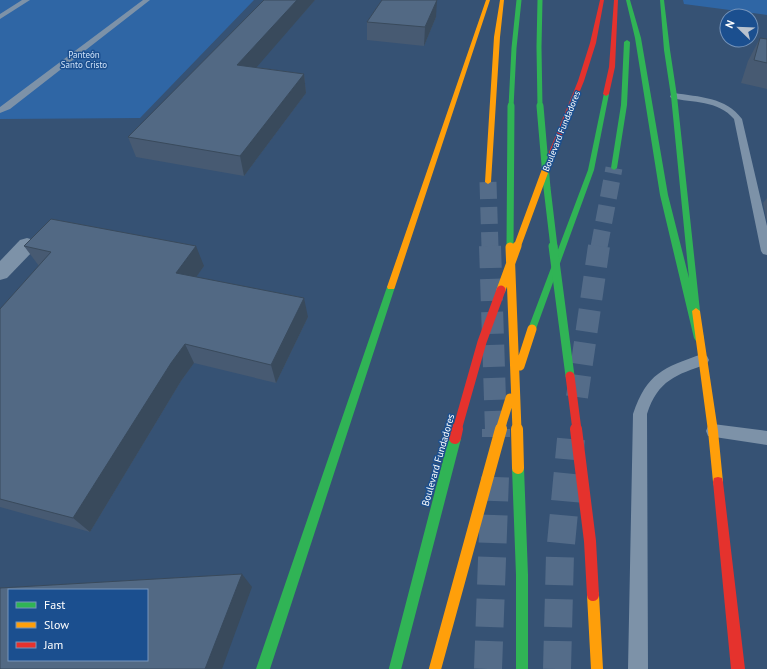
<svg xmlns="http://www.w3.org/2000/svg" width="767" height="669" font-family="'PT Sans',sans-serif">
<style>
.green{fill:#2f66a5}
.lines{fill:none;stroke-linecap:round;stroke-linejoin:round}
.highway-tunnel-far2{stroke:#546c89;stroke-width:17;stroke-dasharray:17 8;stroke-linecap:butt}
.highway-tunnel-far1{stroke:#546c89;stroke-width:22;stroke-dasharray:22 11;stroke-linecap:butt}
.highway-tunnel{stroke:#546c89;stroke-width:28;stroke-dasharray:28 14;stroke-linecap:butt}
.lane{fill:#7d92a8;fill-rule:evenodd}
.street{fill:#7d92a8;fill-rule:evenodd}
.fast{fill:#30b455;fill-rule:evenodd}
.slow{fill:#ff9f0a;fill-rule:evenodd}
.jam{fill:#e5322d;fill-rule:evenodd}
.fast-bridge-far3{stroke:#30b455;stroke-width:5}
.fast-bridge-far2{stroke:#30b455;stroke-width:7}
.fast-bridge-far1{stroke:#30b455;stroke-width:9}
.fast-bridge{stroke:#30b455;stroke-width:12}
.slow-bridge-far2{stroke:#ff9f0a;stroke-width:7}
.slow-bridge-far1{stroke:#ff9f0a;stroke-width:9}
.slow-bridge{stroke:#ff9f0a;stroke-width:12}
.jam-bridge-far1{stroke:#e5322d;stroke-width:9}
.jam-bridge{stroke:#e5322d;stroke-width:12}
.wall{fill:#475a72}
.shaded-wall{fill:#394a5c}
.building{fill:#526984;stroke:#394a5c;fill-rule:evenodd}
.labels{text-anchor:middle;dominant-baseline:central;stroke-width:3;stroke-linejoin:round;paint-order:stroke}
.far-park-label{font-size:9px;fill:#cfe3fa;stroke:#1b4f8f}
.far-street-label{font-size:9px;fill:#fff;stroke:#1b4f8f}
.street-label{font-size:10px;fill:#fff;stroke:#1b4f8f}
</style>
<rect width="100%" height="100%" fill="#365274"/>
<path class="green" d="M0,0H254L140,118L0,119Z
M683,0H767V15L684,4Z"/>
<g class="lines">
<path class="highway-tunnel-far2" d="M488,182L490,247
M599,247L614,168"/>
<path class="highway-tunnel-far1" d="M490,246L496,430
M577,397L599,246"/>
<path class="highway-tunnel" d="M496,429V437
M488,669L495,477
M557,669L560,554L571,439"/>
<path class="lane" d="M22,0H30L0,19V14Z
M143,0H150L10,109L0,113V107Z
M674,93C699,97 726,97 742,119L767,226V255L763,254L761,251L734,119C718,100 693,103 671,98L670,96Z
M702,354L707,356L709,360L707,364C676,375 658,380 647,414L648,669H628L633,414C647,373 663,368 702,354Z
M713,424L767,431V445L708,436L706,431L708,426Z"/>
<path class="street" d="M27,238L34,240L37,245L34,250L7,278L0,280V261L20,240Z"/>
<path class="fast" d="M626,0H630L641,38L668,195L689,278L671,96L664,50L660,0H664L670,50L677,96L700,311L697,314L704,338L702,341H696L694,338L660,195L635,38Z
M627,40L630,42L627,105L617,168L614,170L611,168L621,105L624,42Z
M604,93L609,94L594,170L536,329L535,331H529L528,329L588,170Z
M391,284L395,287L270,669H256L387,287Z"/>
<path class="slow" d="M486,0H490L395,287L394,289H388L387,287Z
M500,0H504L500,37L491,182L488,184L485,182L494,37Z
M696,308L700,311L718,431L723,482L722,486L718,487L714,486L713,482L708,431L692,311Z"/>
<path class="jam" d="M600,0H604L596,43L584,81L553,157L550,159L548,158L547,157L578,81L590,43Z
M614,0H618L615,67L609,94L606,96L603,94L609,67Z
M718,477L722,478L723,482L745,669H731L713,482L714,478Z"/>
<path class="fast-bridge-far3" d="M540,0L539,47L540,107
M511,107L514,48L519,0"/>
<path class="fast-bridge-far2" d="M540,106L547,188L554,247
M510,247L511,106"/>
<path class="fast-bridge-far1" d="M553,246L570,376"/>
<path class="fast-bridge" d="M518,468L522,575V669
M395,669L455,438"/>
<path class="slow-bridge-far2" d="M517,247L545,171"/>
<path class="slow-bridge-far1" d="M510,247L517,430
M501,290L517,246
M520,366L532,329
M500,430L510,398"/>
<path class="slow-bridge" d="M517,429L518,468
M593,595L597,669
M435,669L501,429"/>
<path class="jam-bridge-far1" d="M570,376L577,430
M457,430L482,342L501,290"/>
<path class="jam-bridge" d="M576,429L590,541L593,595
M455,438L457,429"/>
</g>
<path class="wall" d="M264,0H315L256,67L304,74L306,93L244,176L136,157L128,137Z
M436,17L424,46L367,40V22Z
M760,38L767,39V89L741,83L748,61Z
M767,198V222L763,203Z
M24,246L204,266L196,277L308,317L276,383L194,363L181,381L90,532L0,507V309L39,266Z"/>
<path class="shaded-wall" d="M297,0H315L242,84L237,65Z
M437,0L436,17L424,46L425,27Z
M304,74L306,93L244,176L240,156Z
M196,246L204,266L185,293L176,273Z
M304,298L308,317L276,383L271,365Z
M185,344L194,363L181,381L90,532L73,518L171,363Z
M242,574L252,587L222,669H205Z"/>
<path class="building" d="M264,0H297L237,65L304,74L240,156L128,137Z
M382,0H437L425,27L367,22Z
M760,38L767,39V63L754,60Z
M51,219L196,246L176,273L304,298L271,365L185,344L171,363L73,518L0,499V309L51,252L24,246Z
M242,574L205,669H0V588ZM9,590H147V660H9Z"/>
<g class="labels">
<g class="far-park-label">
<text x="84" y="54">Panteón<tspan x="84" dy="10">Santo Cristo</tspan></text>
</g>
<g class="far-street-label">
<text transform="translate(561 131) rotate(-68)">Boulevard Fundadores</text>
</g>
<g class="street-label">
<text transform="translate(438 460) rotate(-74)">Boulevard Fundadores</text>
</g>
</g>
<rect x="8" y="589" width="140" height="72" fill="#1b4f8f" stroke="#7695bc"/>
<rect x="16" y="602" width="20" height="6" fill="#30b455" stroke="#7695bc"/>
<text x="44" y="609" font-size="12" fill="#ffffff">Fast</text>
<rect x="16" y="622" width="20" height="6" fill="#ff9f0a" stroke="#7695bc"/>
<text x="44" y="629" font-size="12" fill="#ffffff">Slow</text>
<rect x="16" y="642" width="20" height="6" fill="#e5322d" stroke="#7695bc"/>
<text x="44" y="649" font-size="12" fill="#ffffff">Jam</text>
<g transform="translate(739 28) rotate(293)"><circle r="19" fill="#1b4f8f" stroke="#7695bc"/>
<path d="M0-3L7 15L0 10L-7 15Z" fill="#b9c2ce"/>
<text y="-6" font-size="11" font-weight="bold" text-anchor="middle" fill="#ffffff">N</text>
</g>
</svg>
